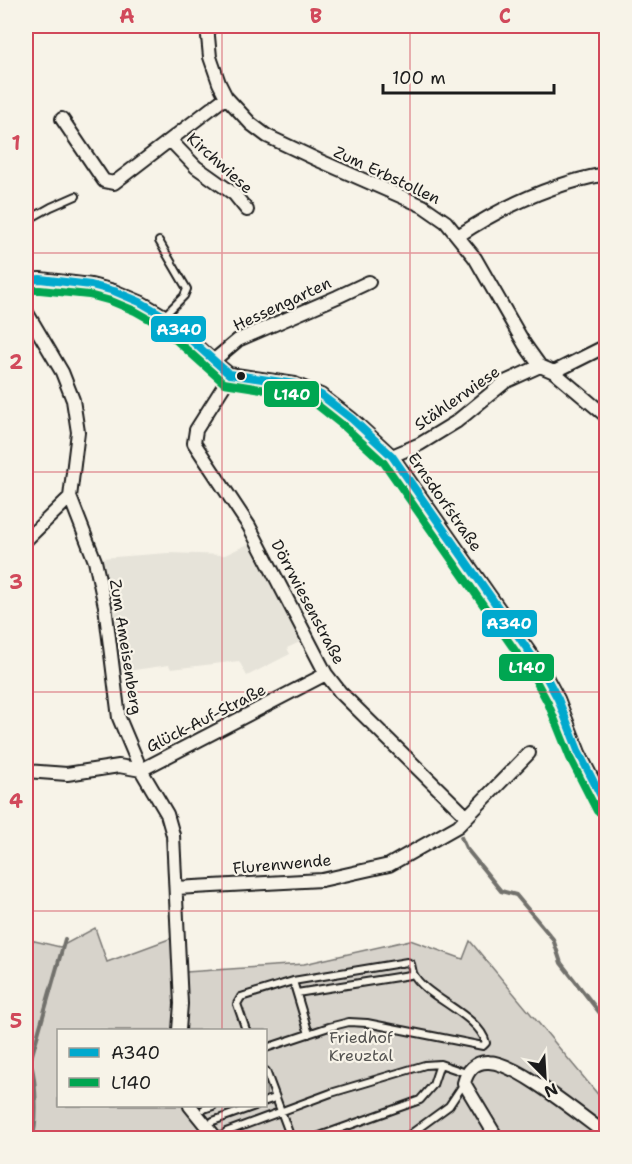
<svg xmlns="http://www.w3.org/2000/svg" width="632" height="1164" font-family="'Shantell Sans',sans-serif">
<style>
.built{fill:#e6e3d9}
.green{fill:#d7d3cb;stroke:#7a7874;stroke-width:1.5;fill-rule:evenodd}
.lines{fill:none;stroke-linecap:round;stroke-linejoin:round}
.stream{stroke:#72716c;stroke-width:4}
.service-casing{stroke:#1c1c1c;stroke-width:10}
.minor-casing{stroke:#1c1c1c;stroke-width:16}
.service{stroke:#f7f3e8;stroke-width:6}
.minor{stroke:#f7f3e8;stroke-width:12}
.bus-1-casing{stroke:#f7f3e8;stroke-width:12}
.bus-2-casing{stroke:#f7f3e8;stroke-width:12}
.bus-1{stroke:#00a9ce;stroke-width:8}
.bus-2{stroke:#00a651;stroke-width:8}
.grid{fill:none;stroke:#d1495b;stroke-width:1.5;stroke-opacity:0.55}
.bus-dot{fill:#1c1c1c;stroke:#f7f3e8;stroke-width:2}
.labels{text-anchor:middle;dominant-baseline:central;stroke-width:4.5;stroke-linejoin:round;paint-order:stroke}
.street-label{font-size:16px;fill:#1c1c1c;stroke:#f7f3e8}
.park-label{font-size:16px;fill:#545351;stroke:#f7f3e8}
.line-badge{stroke:#f7f3e8;stroke-width:2}
.badge-label{font-size:16px;text-anchor:middle;font-weight:bold;fill:#fff}
.neatline{fill:none;stroke:#d1495b;stroke-width:2}
.grid-label{font-size:20px;text-anchor:middle;font-weight:bold;fill:#d1495b}
</style>
<rect width="100%" height="100%" fill="#f7f3e8"/>
<filter id="ink" filterUnits="userSpaceOnUse"><feTurbulence type="fractalNoise" baseFrequency=".0167" numOctaves="2"/><feDisplacementMap in="SourceGraphic" scale="12" xChannelSelector="R" yChannelSelector="G"/><feConvolveMatrix kernelMatrix="1 2 1 2 8 2 1 2 1" color-interpolation-filters="sRGB"/></filter>
<g filter="url(#ink)">
<path class="built" d="M250,543L302,641L287,648L290,654L247,676L239,661L171,669L169,665L120,672L110,599L101,558L168,553L225,555Z"/>
<path class="green" d="M95,928L107,962L172,938L186,972L304,964L410,940L463,959L470,941L606,1104V1138H26V939L60,947ZM58,1030H266V1106H58Z"/>
<g class="lines">
<path class="stream" d="M461,837L466,848L501,891L516,895L553,939L561,963L599,1012L606,1017
M32,1138C38,1124 36,1076 30,1062L65,939"/>
<defs>
<path id="service" d="M157,26L177,29L207,30
M26,221L51,207L76,196
M159,241L187,289L184,296L164,316
M297,993L410,975L413,973L411,964L407,962L293,981L309,1034
M246,1030L237,1004L241,997L293,981
M266,1048L329,1027L349,1022L367,1023L483,1046L486,1043C480,1015 424,997 413,973
M266,1071L291,1138
M266,1101L275,1098
M204,1109L213,1106
M213,1121L255,1106
M226,1132L331,1093L425,1065L440,1064L466,1073
M314,1138L420,1100L433,1085L440,1064
M405,1138L449,1106L463,1085"/>
<path id="minor" d="M207,26L210,57L219,83L226,97L251,124L267,136L318,160L423,206L446,222L475,258L525,345L540,366L554,372L606,416
M62,119L104,181L114,183L226,97
M171,141L196,167L234,194L247,210
M458,236C502,207 554,183 606,174
M28,280L40,279L91,285L114,291L140,302L164,316L213,361L229,374L295,384L321,395L352,419L392,456L544,673L558,699L579,753L606,806
M26,311L62,372L73,400L78,432L70,497L95,561L105,606L119,718L141,770L167,814L173,835L181,1004L179,1030
M213,361L238,340L337,297L369,282
M554,372L606,346
M229,374L227,381L196,430L194,443L249,526L326,674L340,692L467,817
M392,456L420,444L456,422L505,382L540,366
M26,540L70,497
M26,771L67,774L119,766L141,770L326,674
M176,888L322,880L389,865L458,826L529,753
M190,1106L216,1138
M497,1138L464,1083C467,1071 475,1061 489,1062C517,1063 581,1116 606,1134"/>
</defs>
<use href="#service" class="service-casing"/>
<use href="#minor" class="minor-casing"/>
<use href="#service" class="service"/>
<use href="#minor" class="minor"/>
<defs>
<path id="bus-1" d="M157,26L207,30
M28,280L40,279L91,285L114,291L140,302L164,316L229,374L295,384L321,395L352,419L392,456L544,673L558,699L579,753L606,806"/>
<path id="bus-2" d="M26,290H40L89,295L111,301L135,311L158,324L224,383L292,394L316,404L345,427L384,463L535,679L548,703L570,758L597,811"/>
</defs>
<use href="#bus-1" class="bus-1-casing"/>
<use href="#bus-2" class="bus-2-casing"/>
<use href="#bus-1" class="bus-1"/>
<use href="#bus-2" class="bus-2"/>
</g>
</g>
<path class="grid" d="M222,26V1030M410,26V1138M26,253H606M26,472H606M26,692H606M26,911H606M222,1106V1138"/>
<circle class="bus-dot" cx="241" cy="376" r="5"/>
<g class="labels">
<g class="street-label">
<text transform="translate(220 163) rotate(42)">Kirchwiese</text>
<text transform="translate(387 175) rotate(25)">Zum Erbstollen</text>
<text transform="translate(282 304) rotate(-25)">Hessengarten</text>
<text transform="translate(457 398) rotate(-35)">Stählerwiese</text>
<text transform="translate(445 502) rotate(55)">Ernsdorfstraße</text>
<text transform="translate(308 602) rotate(62)">Dörrwiesenstraße</text>
<text transform="translate(126 647) rotate(81)">Zum Ameisenberg</text>
<text transform="translate(206 718) rotate(-27)">Glück-Auf-Straße</text>
<text transform="translate(282 864) rotate(-5)">Flurenwende</text>
</g>
<g class="park-label">
<text x="361" y="1037">Friedhof<tspan x="361" dy="18">Kreuztal</tspan></text>
</g>
</g>
<g class="line-badge">
<rect x="150" y="315" width="57" height="28" rx="6" fill="#00a9ce"/>
<rect x="263" y="380" width="57" height="28" rx="6" fill="#00a651"/>
<rect x="481" y="609" width="57" height="29" rx="6" fill="#00a9ce"/>
<rect x="498" y="653" width="57" height="29" rx="6" fill="#00a651"/>
</g>
<g class="badge-label">
<text x="179" y="335">A340</text>
<text x="292" y="400">L140</text>
<text x="509" y="629">A340</text>
<text x="527" y="673">L140</text>
</g>
<rect width="632" height="1164" fill="none" stroke="#f7f3e8" stroke-width="66"/>
<rect x="57" y="1029" width="210" height="78" fill="#f7f3e8" stroke="#9f9d96" stroke-width="1.5"/>
<rect x="69" y="1048" width="30" height="9" fill="#00a9ce" stroke="#9f9d96" stroke-width="1.5"/>
<text x="111" y="1059" font-size="18" fill="#1c1c1c">A340</text>
<rect x="69" y="1078" width="30" height="9" fill="#00a651" stroke="#9f9d96" stroke-width="1.5"/>
<text x="111" y="1089" font-size="18" fill="#1c1c1c">L140</text>
<g transform="translate(545 1077) rotate(156)" stroke="#f7f3e8" stroke-width="4.5" paint-order="stroke">
<path d="M0-4.5L10 22L0 15L-10 22Z" fill="#1c1c1c"/>
<text y="-9" font-size="16" font-weight="bold" text-anchor="middle" fill="#1c1c1c">N</text>
</g>
<path d="M383 84v9h171v-9" fill="none" stroke="#1c1c1c" stroke-width="3"/>
<text x="392" y="84" font-size="18" fill="#1c1c1c" stroke="#f7f3e8" stroke-width="4.5" paint-order="stroke">100 m</text>
<rect x="33" y="33" width="566" height="1098" class="neatline"/>
<g class="grid-label">
<text x="127" y="23">A</text>
<text x="316" y="23">B</text>
<text x="505" y="23">C</text>
<text x="16" y="150">1</text>
<text x="16" y="369">2</text>
<text x="16" y="589">3</text>
<text x="16" y="808">4</text>
<text x="16" y="1028">5</text>
</g>
</svg>
